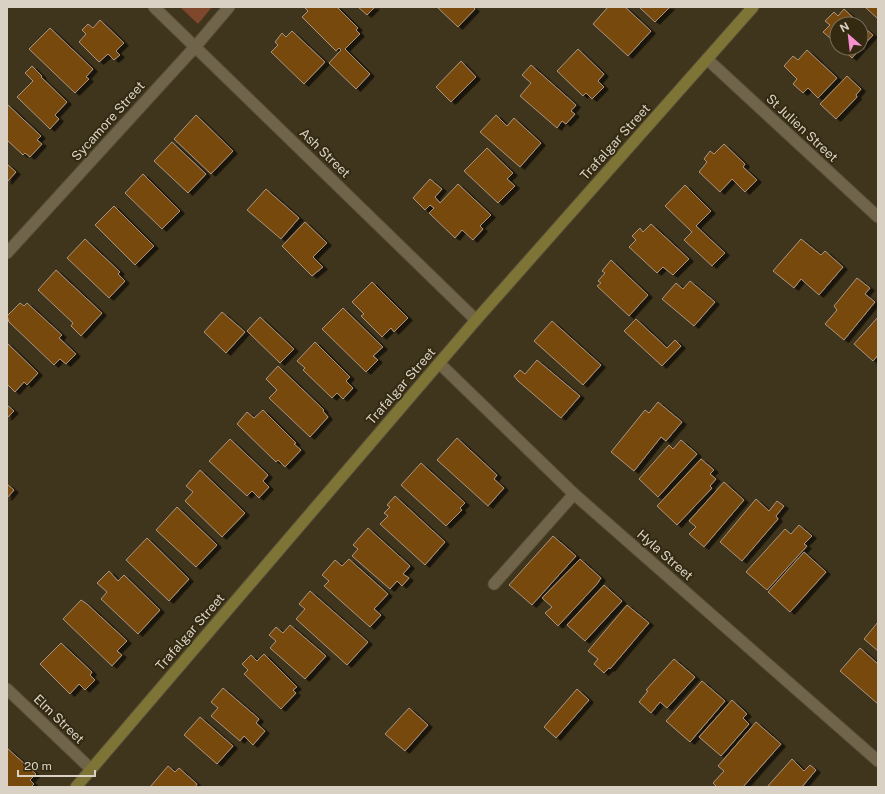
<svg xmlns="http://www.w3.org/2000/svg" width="885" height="794" font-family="'Public Sans',sans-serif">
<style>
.green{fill:#7f472b}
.building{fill:#77490f;stroke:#ac9580;filter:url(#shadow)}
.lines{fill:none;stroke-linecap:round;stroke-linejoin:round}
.service-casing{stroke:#574f3a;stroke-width:13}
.minor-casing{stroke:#574f3a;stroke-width:13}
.secondary-casing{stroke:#574f3a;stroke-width:13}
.service{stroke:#70654b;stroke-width:11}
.minor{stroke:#70654b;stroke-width:11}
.secondary{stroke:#7d7435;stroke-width:11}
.labels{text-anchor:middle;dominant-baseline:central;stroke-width:4;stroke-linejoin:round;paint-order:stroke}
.street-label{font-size:13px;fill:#d9d2c4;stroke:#342a12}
</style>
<defs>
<filter id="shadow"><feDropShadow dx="4.5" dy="2.5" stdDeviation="0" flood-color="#0009"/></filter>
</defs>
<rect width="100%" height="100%" fill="#3f341c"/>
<path class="green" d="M180,7H212L198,24Z"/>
<path class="building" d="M304,7H337L358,28L356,30L360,34L345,49L370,74L356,89L329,63L341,50L339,48L336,51L302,17L308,11Z
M358,7H375L367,15Z
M437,7H473L475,9L458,27Z
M608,7H625L651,31L628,56L593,24Z
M639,7H670L655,22Z
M865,7H878V19Z
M844,9L860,24H837V44L823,32L830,25L825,21L834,12L838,16Z
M100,20L124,43L116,51L120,55L114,60L108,54L99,62L79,42L86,34L82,30L88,24L93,28Z
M861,25L873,35L861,48Z
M50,28L93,69L86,77L89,79L75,93L29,49Z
M292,31L325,62L304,84L271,52L278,45L275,42L282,33L286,37Z
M841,48H861L852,58Z
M578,49L604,74L598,81L604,87L592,99L586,93L583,96L557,71Z
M807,50L837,78L818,98L808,88L803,93L793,84L797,79L784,66L793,56L798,60Z
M461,61L476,77L451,102L436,87Z
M531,65L576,105L571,111L575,114L566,124L562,121L557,128L520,96L531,83L522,75Z
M32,66L42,76L41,77L67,102L55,115L59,119L50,129L17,97L33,81L25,73Z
M847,76L861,89L856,95L857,97L836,119L820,104Z
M7,104L41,136L37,140L42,144L30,157L25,153L23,155L7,140Z
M196,115L233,151L211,174L174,139Z
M496,115L507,126L514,118L541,143L520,167L480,132Z
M172,142L206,174L188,193L154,161Z
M724,144L745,164L743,167L757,180L745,192L732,179L720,192L699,172L707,162L704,159L710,151L714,154Z
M487,148L513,173L507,179L515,186L498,203L464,171Z
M7,164L16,172L7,182Z
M143,174L180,211L162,229L125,193Z
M430,179L442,189L435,197L440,203L458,184L491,215L480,226L483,229L473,240L462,230L455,238L429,213L434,208L430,205L425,210L413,198Z
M685,185L711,211L696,226L725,253L712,266L684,240L692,232L665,206Z
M266,189L299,218L281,239L247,210Z
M114,206L154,246L135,265L95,225Z
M305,222L327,243L313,257L323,267L312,276L282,246Z
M651,224L689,259L673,275L663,267L657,273L629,247L636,240L632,236L640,228L643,232Z
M85,239L120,272L118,274L125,281L109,298L67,258Z
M801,239L821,255L825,251L843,267L819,295L801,279L794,288L773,271Z
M611,260L648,295L629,316L597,286L601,283L598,281L605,273L602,271Z
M56,270L102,313L81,336L71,326L73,323L38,290Z
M857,278L870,288L865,294L875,302L844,340L825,324L837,310L834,306Z
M690,281L715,302L694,326L662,299L676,283L683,289Z
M372,282L408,318L394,332L391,328L382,337L361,316L364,314L352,302Z
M20,303L24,306L27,303L62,335L59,338L76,354L66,364L60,359L54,365L9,322L7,316Z
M343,308L383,347L373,356L378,360L366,372L322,329Z
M222,312L245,332L226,353L204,332Z
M260,317L294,349L280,363L247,331Z
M878,317V355L873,361L854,344Z
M636,319L667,348L675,340L681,346L662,366L624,331Z
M552,321L601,365L583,385L534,341Z
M315,342L350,377L346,381L353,388L343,399L337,393L332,398L303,370L305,368L297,361Z
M7,343L38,373L27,385L24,382L15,392L7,384Z
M537,360L580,396L561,418L518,381L514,376L520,370L525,374Z
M278,366L324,410L323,411L328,417L310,437L269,398L277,390L266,379Z
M658,402L682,422L666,441L661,437L634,471L611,452L645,410L649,413Z
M7,405L14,411L7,418Z
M263,410L296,443L294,444L301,450L285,467L278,460L276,462L237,424L247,412L254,418Z
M457,438L497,475L494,479L504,488L488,506L437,460Z
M230,439L268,475L263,481L269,487L259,498L252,491L247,496L209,461Z
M681,440L697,454L658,497L639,479L669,445L673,449Z
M701,459L714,470L710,474L716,479L710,486L712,488L677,525L657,506Z
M421,463L465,503L460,508L462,510L446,526L401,485Z
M200,470L245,513L222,537L185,501L193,492L186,486Z
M724,482L744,500L704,547L689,534L696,527L689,521Z
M7,484L14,490L7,498Z
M395,496L445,542L425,565L380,524L388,516L384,513L390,507L387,505Z
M756,499L769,511L777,501L784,506L776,516L778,519L742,561L720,542Z
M177,507L217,545L196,567L156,530Z
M799,525L812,536L804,544L807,546L767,590L746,572L785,529L791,534Z
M368,528L410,566L403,574L409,578L402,586L397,581L390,589L352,556L358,549L353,545Z
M553,536L576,556L532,605L509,585Z
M147,538L189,579L169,601L126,560Z
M804,552L826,572L790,612L768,592Z
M349,559L388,594L374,609L381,615L370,627L324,586L329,581L322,575L335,560L342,566Z
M580,559L601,578L597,584L558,626L545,613L552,607L542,598Z
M109,571L118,581L124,575L160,610L138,634L101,599L107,592L97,583Z
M604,585L622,601L585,641L567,625Z
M310,591L368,642L347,665L296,619L305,609L299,604Z
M81,600L87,604L127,641L117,651L122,655L112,666L63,619Z
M627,605L649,623L610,669L609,668L604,673L594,664L598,659L588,651Z
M878,622V651L864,639Z
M290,625L326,656L305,679L270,648L276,641L269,635L276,627L283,633Z
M61,643L92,672L90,675L95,680L85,690L79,684L70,694L40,664Z
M860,648L878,664V704L840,671Z
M264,654L297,687L293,690L296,693L281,709L244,674L248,670L242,664L251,655L257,661Z
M674,659L695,677L667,708L660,702L651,713L639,702L648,691L646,690Z
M702,681L725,701L690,742L666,721Z
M223,688L259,719L256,723L265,731L253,745L244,736L240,741L211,716L218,708L211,702Z
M577,689L589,700L556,738L544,727Z
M732,700L747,714L743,718L749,724L721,756L699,737Z
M409,708L428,725L405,751L385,734Z
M200,717L233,746L217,764L184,735Z
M756,722L781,744L743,787H717L713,783L724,771L718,766Z
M7,748L36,774L30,780L34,784L31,787H7Z
M792,759L804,771L810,765L816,770L802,787H767Z
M168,766L175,772L179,768L197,784L195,787H150Z"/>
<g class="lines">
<defs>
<path id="service" d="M494,584L574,494"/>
<path id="minor" d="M154,7L476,320
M707,59L878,217
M7,253L195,47L229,7
M439,363L574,494L878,761
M7,689L91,769"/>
<path id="secondary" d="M76,787L476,320L753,7"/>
</defs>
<use href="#service" class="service-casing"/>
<use href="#minor" class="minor-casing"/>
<use href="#secondary" class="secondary-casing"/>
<use href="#service" class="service"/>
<use href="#minor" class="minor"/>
<use href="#secondary" class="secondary"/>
</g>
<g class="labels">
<g class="street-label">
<text transform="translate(108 121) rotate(-48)">Sycamore Street</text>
<text transform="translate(802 128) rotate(43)">St Julien Street</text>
<text transform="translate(615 142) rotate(-48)">Trafalgar Street</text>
<text transform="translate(325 153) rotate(44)">Ash Street</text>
<text transform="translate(401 386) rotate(-49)">Trafalgar Street</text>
<text transform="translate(665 555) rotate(41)">Hyla Street</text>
<text transform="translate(190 632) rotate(-49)">Trafalgar Street</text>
<text transform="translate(59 719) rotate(44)">Elm Street</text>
</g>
</g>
<rect width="885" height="794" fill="none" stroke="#d9d2c4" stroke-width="16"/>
<g transform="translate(849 36) rotate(332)"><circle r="19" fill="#342a12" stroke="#766d59"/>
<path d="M0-3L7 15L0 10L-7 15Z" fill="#f690cf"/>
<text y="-6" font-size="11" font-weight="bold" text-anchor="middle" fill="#d9d2c4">N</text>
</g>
<path d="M18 770v6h77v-6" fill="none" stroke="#d9d2c4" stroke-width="2"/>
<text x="24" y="770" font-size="12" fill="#d9d2c4" stroke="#342a12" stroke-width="3" paint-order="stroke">20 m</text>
</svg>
